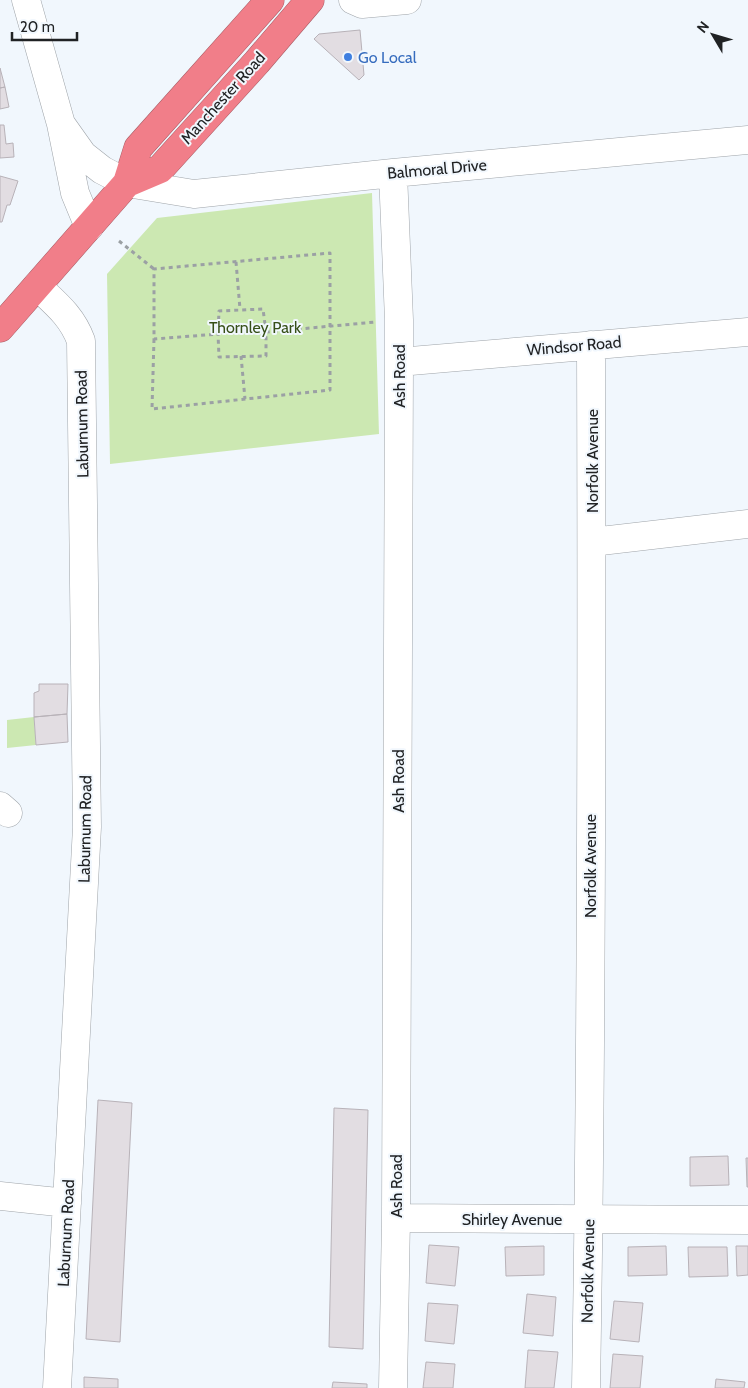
<svg xmlns="http://www.w3.org/2000/svg" width="748" height="1388" font-family="Cabin,sans-serif">
<style>
.green{fill:#cce8b2}
.building{fill:#e2dde2;stroke:#b8b2b8}
.lines{fill:none;stroke-linecap:round;stroke-linejoin:round}
.minor-casing{stroke:#9fa4a9;stroke-width:29}
.highway-casing{stroke:#a85e66;stroke-width:29}
.path{stroke:#9ba0a4;stroke-width:3;stroke-dasharray:4 4;stroke-linecap:butt}
.minor{stroke:#fff;stroke-width:28}
.highway{stroke:#f17e89;stroke-width:28}
.shop-dot{fill:#3f7fe0;stroke:#f1f7fd;stroke-width:2}
.labels{text-anchor:middle;dominant-baseline:central;stroke-width:4;stroke-linejoin:round;paint-order:stroke}
.shop-label{font-size:16px;fill:#366cbe;stroke:#f1f7fd;text-anchor:start}
.street-label{font-size:16px;fill:#202224;stroke:#f1f7fd}
.park-label{font-size:16px;fill:#364f17;stroke:#f1f7fd}
</style>
<rect width="100%" height="100%" fill="#f1f7fd"/>
<path class="green" d="M372,193L379,434L110,464L107,274L157,218Z
M34,717L36,745L7,748V720Z"/>
<path class="building" d="M360,30L364,75L359,80L314,39L319,34Z
M0,68L5,87L0,88Z
M5,87L9,107L0,109V88Z
M0,125H4L6,144L13,143L14,157L0,158Z
M0,176L18,181L10,205H7L2,222H0Z
M39,684H68L67,714L34,717V693L39,691Z
M67,714L68,742L36,745L34,717Z
M98,1100L132,1103L120,1342L86,1339Z
M334,1108L368,1110L363,1349L329,1347Z
M728,1156L729,1185L690,1186V1157Z
M746,1158H748V1187H747Z
M429,1245L459,1247L455,1286L426,1283Z
M544,1246V1275L506,1276L505,1247Z
M666,1246L667,1275L628,1276V1247Z
M736,1246H748V1275L737,1276Z
M688,1247H727L728,1276L689,1277Z
M527,1294L556,1297L553,1336L523,1333Z
M614,1301L643,1303L639,1342L610,1339Z
M428,1303L458,1305L454,1344L425,1341Z
M528,1350L558,1352L554,1388H525Z
M613,1354L643,1356L640,1388H610Z
M426,1362L455,1364L453,1388H423Z
M84,1377L118,1379V1388H84Z
M716,1379L745,1382L744,1388H715Z
M333,1382L367,1384V1388H332Z"/>
<g class="lines">
<defs>
<path id="minor" d="M26,0L61,124L75,193L89,227
M353,0L362,4L407,0
M61,124L83,155L102,170L127,183L194,194L393,173L748,140
M393,173L399,320V362L396,1218L393,1388
M37,286C55,303 72,316 81,341L87,827L57,1388
M399,362L748,332
M592,542L748,524
M0,806L8,813
M0,1196L67,1203
M396,1218L748,1220
M586,1388C592,1040 592,693 591,345"/>
<path id="highway" d="M127,183L160,169L257,62L310,0
M0,328L127,183L138,148L270,0"/>
</defs>
<use href="#minor" class="minor-casing"/>
<use href="#highway" class="highway-casing"/>
<path class="path" d="M119,241L154,269
M236,262L240,309
M266,332L263,309L219,311L218,334L219,357L266,356V332L376,322
M154,339L152,409L330,390V253L154,269V339L218,334
M241,356L245,399"/>
<use href="#minor" class="minor"/>
<use href="#highway" class="highway"/>
</g>
<circle class="shop-dot" cx="348" cy="57" r="5"/>
<g class="labels">
<g class="shop-label">
<text x="358" y="57">Go Local</text>
</g>
<g class="street-label">
<text transform="translate(223 98) rotate(-48)">Manchester Road</text>
<text transform="translate(437 169) rotate(-5)">Balmoral Drive</text>
<text transform="translate(574 346) rotate(-5)">Windsor Road</text>
<text transform="translate(399 376) rotate(-90)">Ash Road</text>
<text transform="translate(82 424) rotate(-91)">Laburnum Road</text>
<text transform="translate(592 461) rotate(-90)">Norfolk Avenue</text>
<text transform="translate(398 781) rotate(-90)">Ash Road</text>
<text transform="translate(85 829) rotate(-89)">Laburnum Road</text>
<text transform="translate(590 866) rotate(-90)">Norfolk Avenue</text>
<text transform="translate(396 1186) rotate(-90)">Ash Road</text>
<text x="512" y="1219">Shirley Avenue</text>
<text transform="translate(66 1233) rotate(-87)">Laburnum Road</text>
<text transform="translate(588 1271) rotate(-89)">Norfolk Avenue</text>
</g>
<g class="park-label">
<text x="255" y="327">Thornley Park</text>
</g>
</g>
<g transform="translate(713 35) rotate(308)" stroke="#f1f7fd" stroke-width="4" paint-order="stroke">
<path d="M0-4L9 19L0 12L-9 19Z" fill="#202224"/>
<text y="-8" font-size="14" font-weight="bold" text-anchor="middle" fill="#202224">N</text>
</g>
<path d="M12 32v8h65v-8" fill="none" stroke="#202224" stroke-width="2.5"/>
<text x="20" y="32" font-size="15" fill="#202224" stroke="#f1f7fd" stroke-width="4" paint-order="stroke">20 m</text>
</svg>
